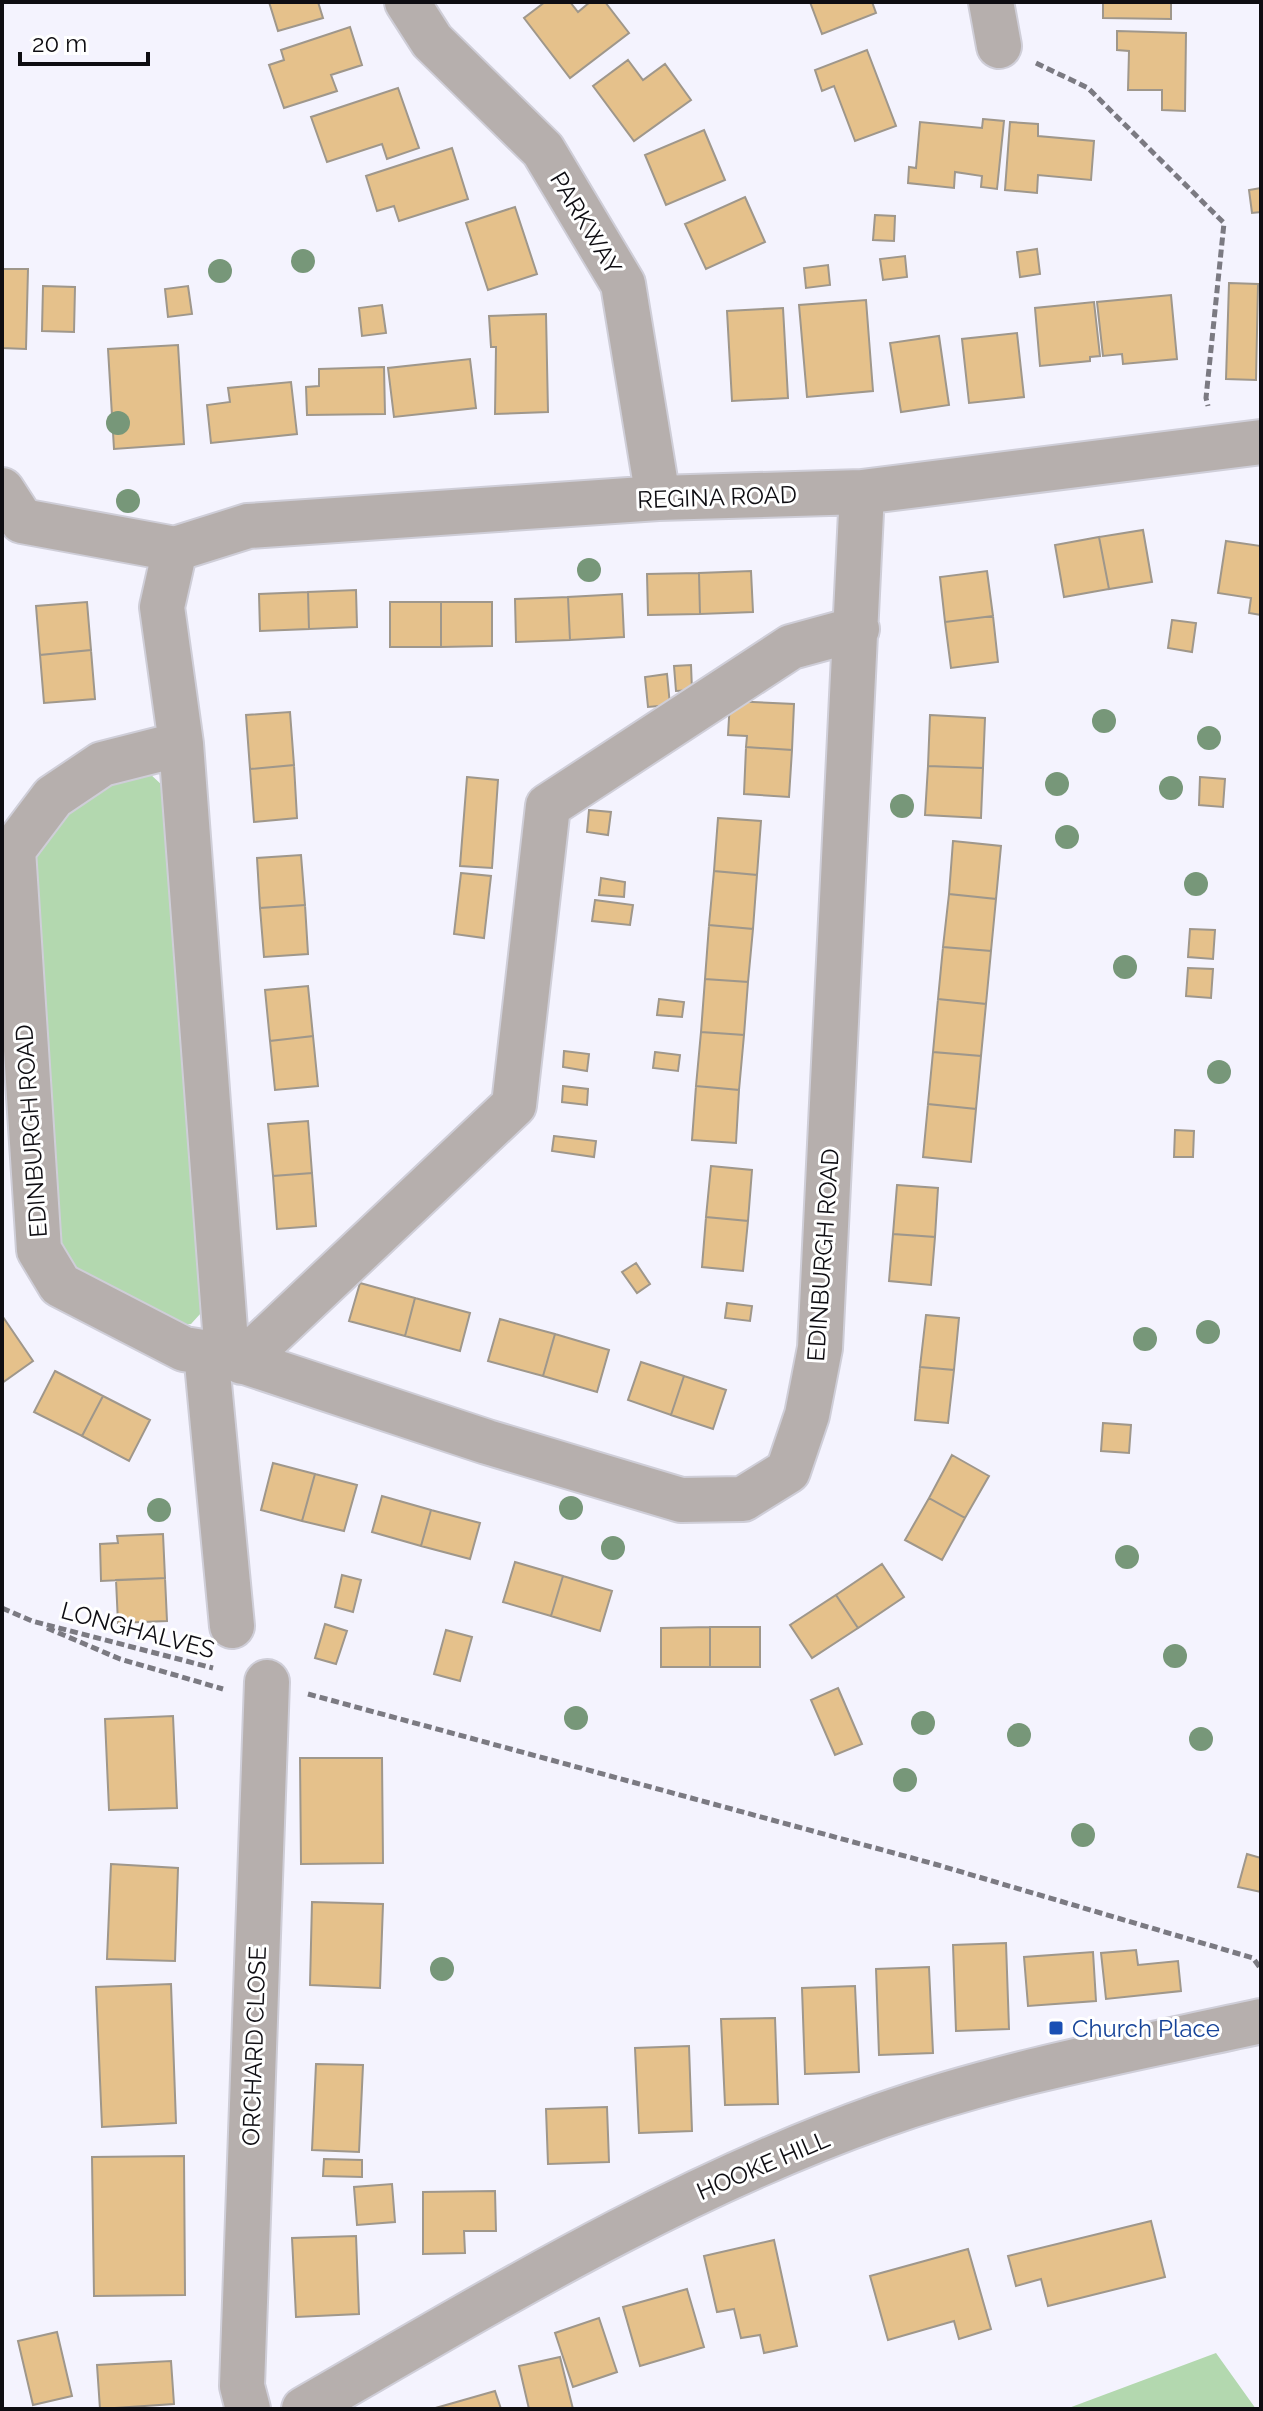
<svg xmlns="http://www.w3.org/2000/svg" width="1263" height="2411" font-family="Raleway,sans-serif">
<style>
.green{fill:#b3d8af}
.building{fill:#e5c18b;stroke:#9f978b;stroke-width:2}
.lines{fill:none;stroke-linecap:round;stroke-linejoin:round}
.minor-casing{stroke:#cfced8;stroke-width:48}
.path{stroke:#7b7a82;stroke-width:5;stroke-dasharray:8 4;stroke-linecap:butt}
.minor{stroke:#b6afad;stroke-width:44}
.tree{fill:#779779}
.transit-dot{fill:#1a4fb4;stroke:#fff;stroke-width:3}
.labels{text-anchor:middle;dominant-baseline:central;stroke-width:6;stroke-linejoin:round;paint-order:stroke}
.street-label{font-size:24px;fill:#0e0d12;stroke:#fff}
.transit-label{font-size:24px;fill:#164399;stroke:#fff;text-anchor:start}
</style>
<rect width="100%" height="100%" fill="#f4f3fe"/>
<path class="green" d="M129,769L149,773L163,786L201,1313L191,1324L171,1326L73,1278L61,1259L29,846L42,826Z
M1216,2353L1256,2409H1066Z"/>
<path class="building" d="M269,2H318L323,18L278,31Z
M545,2H570L578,12L590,2H605L629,33L570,78L524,18Z
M810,2H872L876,13L822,34Z
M1103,2H1171V19L1103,18Z
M350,27L362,65L331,75L337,91L284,108L269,65L284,60L281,50Z
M1117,31L1186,33L1185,111L1162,110V90H1128L1129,51L1117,50Z
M867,50L896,126L855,141L834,86L822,91L815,70Z
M628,60L643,80L665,64L691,100L634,141L593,86Z
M398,88L419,148L387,159L382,144L327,162L311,117Z
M983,119L1004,121L997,189L981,187L982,176L955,172L954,188L908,183L909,167L916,168L920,122L982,128Z
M1010,122L1038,124V136L1094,141L1091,180L1038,175L1037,193L1005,190Z
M704,130L725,180L666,205L645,155Z
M452,148L468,199L399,221L394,206L377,211L366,176Z
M1261,188V212L1252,213L1249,190Z
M745,197L765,242L706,269L685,224Z
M515,207L537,274L488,290L466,223Z
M875,215L895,216L894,241L873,240Z
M1037,249L1040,274L1020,277L1017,252Z
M905,256L907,277L883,280L880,259Z
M828,265L830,285L806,288L804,268Z
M2,269H28L26,349L2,348Z
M1229,283L1258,284L1256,380L1226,379Z
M43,286L75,287L74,332L42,331Z
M188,286L192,314L168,317L165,289Z
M1171,295L1177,359L1123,364L1122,354L1103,356L1097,302Z
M866,300L873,391L807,397L799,305Z
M1094,302L1100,356L1090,357V361L1040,366L1035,308Z
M382,305L386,333L362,336L359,308Z
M783,308L788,398L732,401L727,311Z
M546,314L548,412L495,414L496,347H491L489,316Z
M1017,333L1024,397L969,403L962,339Z
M939,336L949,405L901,412L890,343Z
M178,345L184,444L114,449L108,349Z
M470,359L476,408L394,417L388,368Z
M384,367L385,414L307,415L306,387L319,386V369Z
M291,382L297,434L211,443L207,405L230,402L228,388Z
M1143,530L1152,582L1109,589L1099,537Z
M1099,537L1109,589L1064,597L1055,545Z
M1226,541L1261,546V615L1249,613L1251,598L1218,593Z
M751,571L753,612L700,614L699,573Z
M987,571L993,616L945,622L940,577Z
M699,573L700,614L648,615L647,574Z
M356,590L357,627L309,629L308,592Z
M308,592L309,629L260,631L259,594Z
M622,594L624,637L570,640L568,597Z
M568,597L570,640L516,642L515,599Z
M87,602L91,650L40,655L36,606Z
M390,602H441V647H390Z
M441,602H492V646L441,647Z
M993,616L998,662L951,668L945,622Z
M1172,620L1196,623L1192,652L1168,648Z
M91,650L95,699L44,703L40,655Z
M691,665L692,690L676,691L674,666Z
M667,674L670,705L648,707L645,677Z
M730,701L794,704L792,750L746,747L747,736L728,735Z
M290,712L294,765L250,769L246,715Z
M930,715L985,718L983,768L928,766Z
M746,747L792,750L789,797L744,794Z
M294,765L297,818L254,822L250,769Z
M928,766L983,768L981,818L925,815Z
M467,777L498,780L492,868L460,866Z
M1200,777L1225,779L1223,807L1199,805Z
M589,810L611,812L608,835L587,832Z
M718,818L761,821L757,875L714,871Z
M953,841L1001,846L996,899L949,894Z
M301,855L305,905L260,908L257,858Z
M714,871L757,875L753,929L709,925Z
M461,873L491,876L484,938L454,934Z
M601,878L625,882L624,897L599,895Z
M949,894L996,899L991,951L943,947Z
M595,900L633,905L630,925L592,921Z
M305,905L308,954L264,957L260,908Z
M709,925L753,929L748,982L705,979Z
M1190,929L1215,930L1213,959L1188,957Z
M943,947L991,951L986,1004L938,999Z
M1188,968L1213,969L1211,998L1186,996Z
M705,979L748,982L744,1035L701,1032Z
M308,986L313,1036L270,1041L265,990Z
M659,999L684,1002L682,1017L657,1015Z
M938,999L986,1004L981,1056L933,1052Z
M701,1032L744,1035L739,1090L696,1086Z
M313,1036L318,1086L275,1090L270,1041Z
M564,1051L589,1054L587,1071L563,1067Z
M655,1052L680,1055L678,1071L653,1068Z
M933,1052L981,1056L976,1109L928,1104Z
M563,1086L588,1089L587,1105L562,1102Z
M696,1086L739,1090L736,1143L692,1140Z
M928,1104L976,1109L971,1162L923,1157Z
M308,1121L312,1173L273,1176L268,1124Z
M1175,1130L1194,1131L1193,1157H1174Z
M554,1136L596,1141L594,1157L552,1151Z
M711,1166L752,1170L748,1221L706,1217Z
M312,1173L316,1226L277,1229L273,1176Z
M897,1185L938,1188L935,1237L893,1234Z
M706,1217L748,1221L743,1271L702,1267Z
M893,1234L935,1237L931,1285L889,1281Z
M636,1263L650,1284L637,1293L622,1272Z
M360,1283L415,1298L405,1336L349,1321Z
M415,1298L470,1313L460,1351L405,1336Z
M727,1303L752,1306L750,1321L725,1318Z
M926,1315L959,1318L954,1370L920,1367Z
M3,1317L33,1361L2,1383V1318Z
M500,1319L555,1334L543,1376L488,1361Z
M555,1334L609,1350L597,1392L543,1376Z
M641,1362L684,1376L671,1415L628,1400Z
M920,1367L954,1370L948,1423L915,1420Z
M55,1371L103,1396L82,1436L34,1412Z
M684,1376L726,1390L713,1429L671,1415Z
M103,1396L150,1420L129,1461L82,1436Z
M1103,1423L1131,1425L1129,1453L1101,1451Z
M952,1455L989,1476L965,1518L929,1498Z
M273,1463L315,1474L302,1521L261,1510Z
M315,1474L357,1485L344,1531L302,1521Z
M382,1496L431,1510L421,1546L372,1532Z
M929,1498L965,1518L942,1560L905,1540Z
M431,1510L480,1523L470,1559L421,1546Z
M163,1534L165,1578L101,1581L100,1544L118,1543L117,1536Z
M515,1562L563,1576L551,1616L503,1602Z
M882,1564L904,1597L858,1628L836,1595Z
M342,1575L361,1580L353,1612L335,1607Z
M563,1576L612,1591L600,1631L551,1616Z
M165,1578L167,1621L118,1623L116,1580Z
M836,1595L858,1628L812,1658L790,1625Z
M325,1624L347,1631L336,1664L315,1658Z
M710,1627H760V1667H710Z
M710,1627V1667H661V1628Z
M446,1630L472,1637L460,1681L434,1674Z
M838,1688L862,1744L835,1755L811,1700Z
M173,1716L177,1808L109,1810L105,1719Z
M300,1758H382L383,1863L301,1864Z
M1247,1854L1261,1858V1892L1238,1887Z
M111,1864L178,1868L175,1961L107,1959Z
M312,1902L383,1904L380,1988L310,1985Z
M1006,1943L1009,2029L956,2031L953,1945Z
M1136,1950L1138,1965L1178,1961L1181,1991L1106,1999L1101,1953Z
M1093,1952L1096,2001L1028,2006L1024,1957Z
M929,1967L933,2053L879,2055L876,1969Z
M171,1984L176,2123L102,2127L96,1987Z
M855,1986L859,2072L805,2074L802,1988Z
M775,2018L778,2104L725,2105L721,2019Z
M689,2046L692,2131L639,2133L635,2048Z
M316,2064L363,2065L359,2152L312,2150Z
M607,2107L609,2162L548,2164L546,2109Z
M184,2156L185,2295L94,2296L92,2157Z
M324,2159L362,2160V2177L323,2176Z
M392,2184L395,2222L357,2225L354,2187Z
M495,2191L496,2231H464L465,2253L423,2254V2192Z
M1151,2221L1165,2277L1048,2306L1041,2279L1016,2286L1008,2256Z
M356,2236L359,2314L296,2317L292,2238Z
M774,2240L797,2346L764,2353L760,2335L741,2338L734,2309L717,2312L704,2256Z
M968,2249L991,2329L959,2339L954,2321L888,2340L870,2276Z
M687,2289L704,2347L640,2366L623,2307Z
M599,2318L617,2372L573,2387L555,2333Z
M57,2332L72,2396L33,2405L18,2341Z
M560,2357L573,2409H529L519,2366Z
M171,2361L174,2404L100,2409L97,2365Z
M495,2391L501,2409H432Z"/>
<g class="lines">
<defs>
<path id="minor" d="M407,2L432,41L543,150L623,284L658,498
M991,2L999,46
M2,490L22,521L175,549
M175,549L248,526L658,498L862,492L1261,442
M175,549L162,607L181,744L227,1356
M181,744L102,764L53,797L13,850L39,1250L60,1285L184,1349L227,1356L487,1442L681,1500L743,1499L788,1471L807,1415L820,1348L862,492
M206,1352L232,1626
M242,1362L514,1105L548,806L791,647L857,629
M248,2409L242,2386L267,1682
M304,2409C490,2302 676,2188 880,2116C1004,2072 1133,2049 1261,2021"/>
</defs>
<use href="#minor" class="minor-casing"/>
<path class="path" d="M1036,63L1088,88L1224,223L1206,398L1208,406
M2,1608L32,1621L213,1668
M47,1628L120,1659L223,1689
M308,1694L938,1865L1253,1958L1261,1969"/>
<use href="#minor" class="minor"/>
</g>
<g class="tree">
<circle cx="303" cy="261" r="12"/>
<circle cx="220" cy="271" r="12"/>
<circle cx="118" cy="423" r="12"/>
<circle cx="128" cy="501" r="12"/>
<circle cx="589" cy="570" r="12"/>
<circle cx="1104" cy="721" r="12"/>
<circle cx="1209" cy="738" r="12"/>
<circle cx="1057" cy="784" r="12"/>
<circle cx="1171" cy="788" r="12"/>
<circle cx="902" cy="806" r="12"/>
<circle cx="1067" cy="837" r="12"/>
<circle cx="1196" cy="884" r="12"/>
<circle cx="1125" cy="967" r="12"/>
<circle cx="1219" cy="1072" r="12"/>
<circle cx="1208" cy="1332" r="12"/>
<circle cx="1145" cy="1339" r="12"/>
<circle cx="571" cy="1508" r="12"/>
<circle cx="159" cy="1510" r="12"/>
<circle cx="613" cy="1548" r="12"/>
<circle cx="1127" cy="1557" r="12"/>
<circle cx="1175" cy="1656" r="12"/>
<circle cx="576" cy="1718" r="12"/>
<circle cx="923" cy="1723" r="12"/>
<circle cx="1019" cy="1735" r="12"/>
<circle cx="1201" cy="1739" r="12"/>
<circle cx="905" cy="1780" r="12"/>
<circle cx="1083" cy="1835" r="12"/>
<circle cx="442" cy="1969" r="12"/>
</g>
<rect class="transit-dot" x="1048" y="2020" width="16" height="16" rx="4"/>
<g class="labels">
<g class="street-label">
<text transform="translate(586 223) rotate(59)">PARKWAY</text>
<text transform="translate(717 497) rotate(-2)">REGINA ROAD</text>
<text transform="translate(31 1131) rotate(-94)">EDINBURGH ROAD</text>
<text transform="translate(823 1255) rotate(-86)">EDINBURGH ROAD</text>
<text transform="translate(138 1630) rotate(15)">LONGHALVES</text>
<text transform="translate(254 2046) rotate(-88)">ORCHARD CLOSE</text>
<text transform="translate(763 2165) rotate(-23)">HOOKE HILL</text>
</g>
<g class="transit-label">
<text x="1072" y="2028">Church Place</text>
</g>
</g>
<rect width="1263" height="2411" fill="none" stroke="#0e0d12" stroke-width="8"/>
<path d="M20 52v12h128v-12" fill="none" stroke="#0e0d12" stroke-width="4"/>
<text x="32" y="52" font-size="24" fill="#0e0d12" stroke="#ffffff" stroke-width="6" paint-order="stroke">20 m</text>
</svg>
